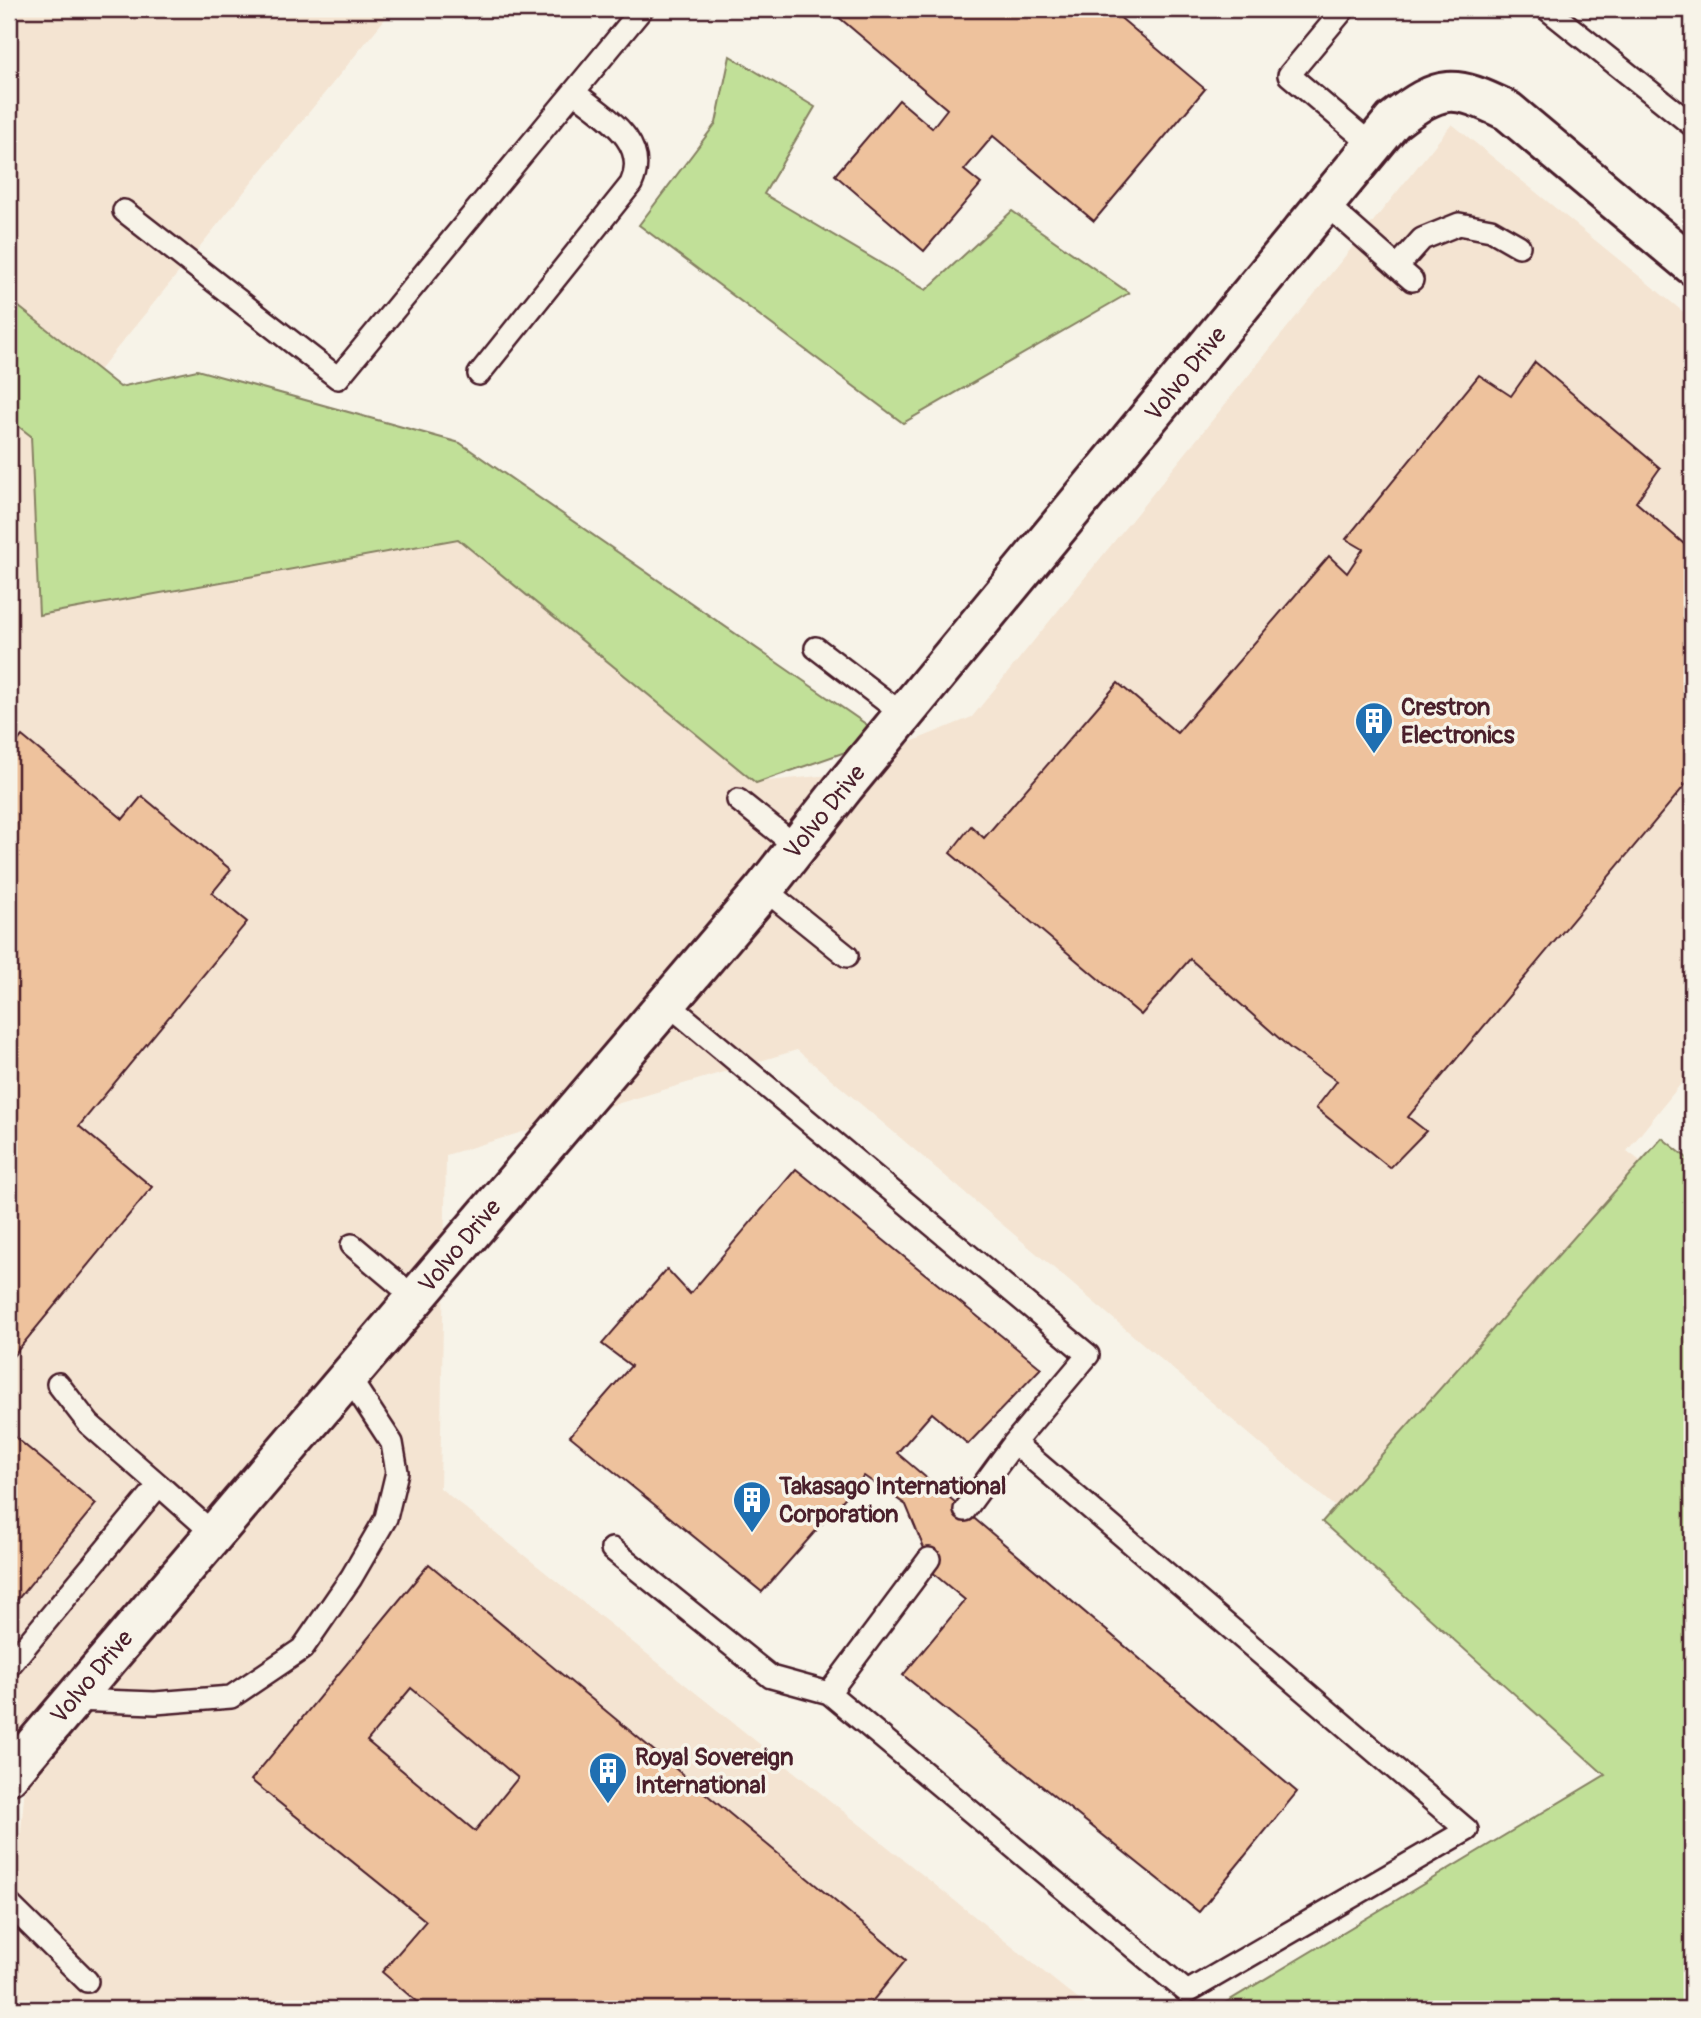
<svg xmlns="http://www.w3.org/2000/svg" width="1701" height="2018" font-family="Pangolin,sans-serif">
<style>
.built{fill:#f4e4d2}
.green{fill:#c1e098;stroke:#868062;stroke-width:2}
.building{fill:#eec29d;stroke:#4a1f2b;stroke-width:2;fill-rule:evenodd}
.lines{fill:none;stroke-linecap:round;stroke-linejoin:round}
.lane-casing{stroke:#4a1f2b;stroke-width:26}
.street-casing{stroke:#4a1f2b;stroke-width:44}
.lane{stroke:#f7f3e8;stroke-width:21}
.street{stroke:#f7f3e8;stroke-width:38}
.labels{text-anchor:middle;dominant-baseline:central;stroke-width:7;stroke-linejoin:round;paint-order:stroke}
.street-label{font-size:24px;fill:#4a1f2b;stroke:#f7f3e8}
.poi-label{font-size:24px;font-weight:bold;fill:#4a1f2b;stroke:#f7f3e8;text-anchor:start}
</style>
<rect width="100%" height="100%" fill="#f7f3e8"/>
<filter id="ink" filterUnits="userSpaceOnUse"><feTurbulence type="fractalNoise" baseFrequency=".0143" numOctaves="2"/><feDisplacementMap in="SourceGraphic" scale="14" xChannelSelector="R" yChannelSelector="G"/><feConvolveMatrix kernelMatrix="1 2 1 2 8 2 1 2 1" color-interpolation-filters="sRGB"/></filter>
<g filter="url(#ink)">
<path class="built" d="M9,9H393L92,379L9,312Z
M1452,124L1692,319V1070L1627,1151L1692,1200L1647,1772L797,1050L446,1155L440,1488L1090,2009H9V1969L25,1785L9,1772V419L31,436L40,615L458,539L756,782L830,775L972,717Z"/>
<path class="green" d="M730,56L815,107L764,194L926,290L1012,211L1129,293L903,423L639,225L716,123Z
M9,299L120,387L197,370L460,443L886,738L756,783L458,539L39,615L31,436L9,419Z
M1662,1138L1692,1162V2009H1215L1605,1775L1322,1522Z"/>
<path class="building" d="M829,9H1110L1205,89L1094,221L993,136L964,170L981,184L924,251L835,175L899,100L932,128L947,109Z
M1535,362L1660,468L1636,502L1692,551V777L1408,1117L1426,1131L1390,1168L1316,1108L1337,1081L1291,1049L1190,959L1141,1015L950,853L971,826L984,838L1118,683L1177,733L1329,556L1347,573L1363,549L1346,539L1479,375L1511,396Z
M22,736L123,819L142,796L231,870L212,893L247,922L79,1126L152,1187L9,1361V752Z
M796,1169L1041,1368L968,1444L932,1413L897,1453L1297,1792L1199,1912L903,1675L965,1600L935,1575L906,1505L864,1476L762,1592L570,1436L631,1366L602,1344L667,1269L690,1294Z
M9,1432L96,1504L9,1610Z
M429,1564L906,1960L866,2009H425L382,1972L426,1921L251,1780ZM411,1688L518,1778L475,1831L367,1741Z"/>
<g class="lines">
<defs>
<path id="lane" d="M1344,9L1289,75L1373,146
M1547,9L1692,125
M1326,204L1412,280
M124,211L338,378L642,9
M1397,267L1422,239L1459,224L1491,230L1519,246
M479,374L631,184C651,141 602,115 574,92
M816,648L905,716
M738,800L797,847
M764,889L847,956
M667,1003L1088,1355L1014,1443L965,1510
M352,1245L415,1298
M58,1384L89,1424L159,1485
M612,1549L771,1677L829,1693L1187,1992L1467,1830L1014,1443
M9,1666L159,1485L214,1534
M829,1693L929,1559
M73,1700L155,1703L231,1697L302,1649L351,1578L386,1518L397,1472L392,1443L348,1376
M9,1904L87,1981"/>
<path id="street" d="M9,1775L764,889L844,787L1393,121C1441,84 1453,84 1508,111L1692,265"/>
</defs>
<use href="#lane" class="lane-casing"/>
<use href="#street" class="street-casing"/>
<use href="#lane" class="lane"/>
<use href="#street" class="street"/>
</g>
</g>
<defs>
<symbol id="building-pin" viewBox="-11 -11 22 30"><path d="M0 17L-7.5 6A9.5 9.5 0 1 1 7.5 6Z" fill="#1f6fb2" stroke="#f7f3e8"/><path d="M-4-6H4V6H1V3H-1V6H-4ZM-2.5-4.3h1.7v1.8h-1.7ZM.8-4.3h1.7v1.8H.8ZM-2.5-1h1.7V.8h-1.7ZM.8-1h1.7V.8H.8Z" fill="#fff"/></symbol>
</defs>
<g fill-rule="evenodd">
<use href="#building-pin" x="1352" y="699" width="44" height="60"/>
<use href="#building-pin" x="730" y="1478" width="44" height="60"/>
<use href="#building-pin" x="586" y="1749" width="44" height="60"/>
</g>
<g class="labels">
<g class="street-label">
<text transform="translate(1186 374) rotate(-51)">Volvo Drive</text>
<text transform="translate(825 812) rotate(-51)">Volvo Drive</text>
<text transform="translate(460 1246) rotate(-50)">Volvo Drive</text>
<text transform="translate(92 1677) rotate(-50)">Volvo Drive</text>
</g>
<g class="poi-label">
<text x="1401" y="707">Crestron<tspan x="1401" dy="28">Electronics</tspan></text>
<text x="779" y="1486">Takasago International<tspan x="779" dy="28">Corporation</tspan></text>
<text x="635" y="1757">Royal Sovereign<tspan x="635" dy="28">International</tspan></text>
</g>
</g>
<rect width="1701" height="2018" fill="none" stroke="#f7f3e8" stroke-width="35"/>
<rect x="18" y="18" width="1666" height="1983" fill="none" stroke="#4a1f2b" stroke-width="2.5" filter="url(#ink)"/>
</svg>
